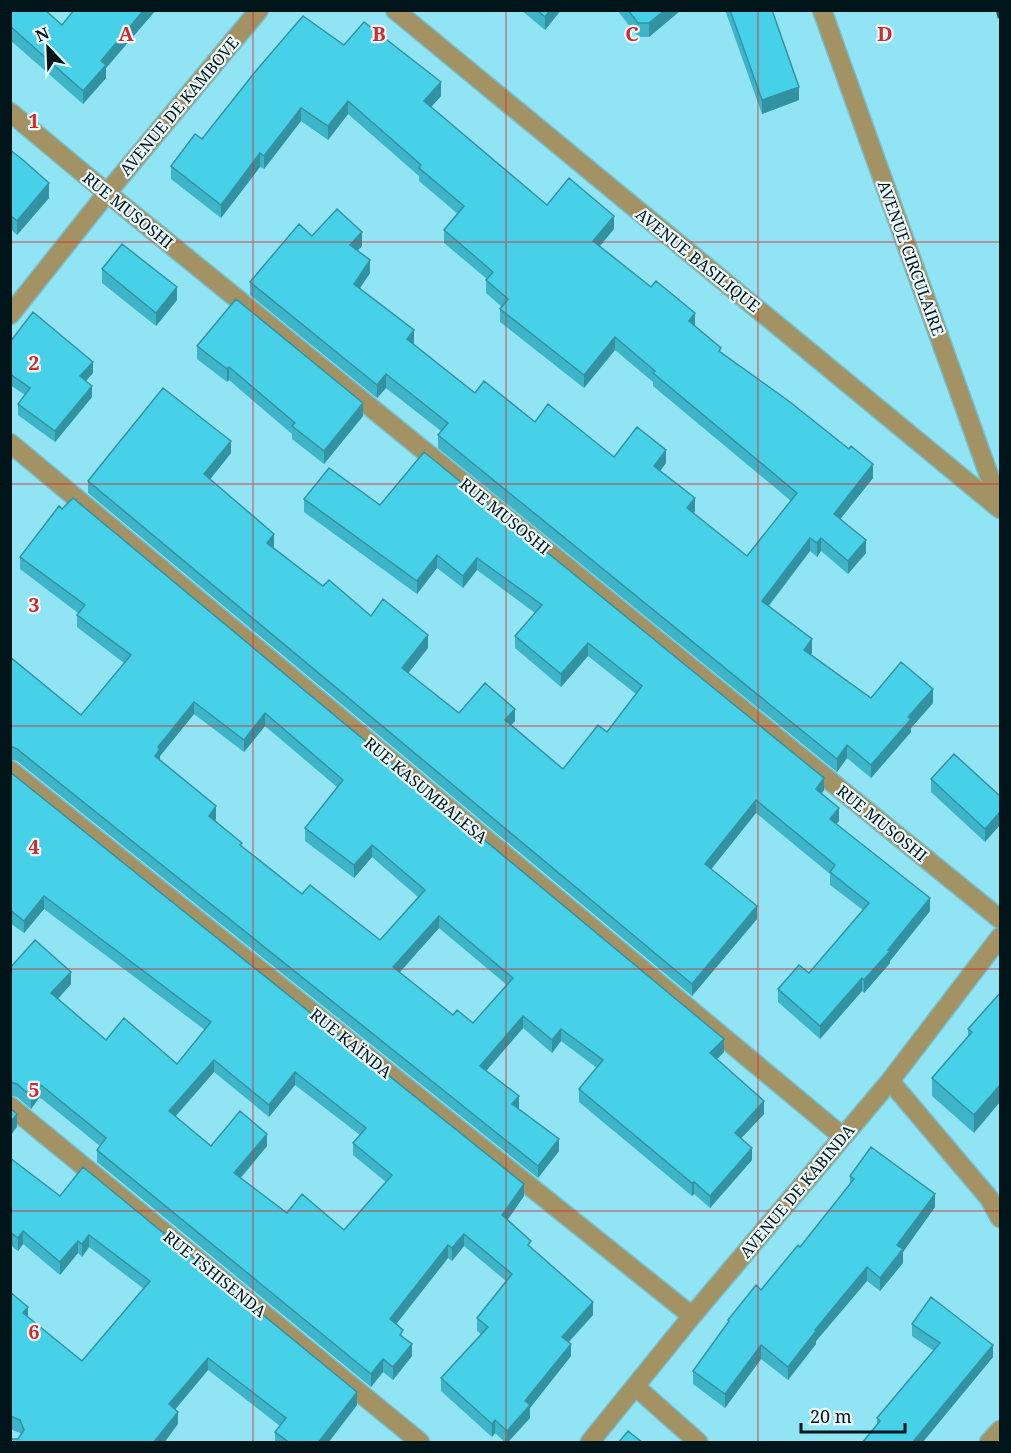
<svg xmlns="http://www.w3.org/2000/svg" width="1011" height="1453" font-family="'Noto Serif',serif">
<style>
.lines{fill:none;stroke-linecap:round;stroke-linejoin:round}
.minor-casing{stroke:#76bfcd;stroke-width:21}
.minor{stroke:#a39263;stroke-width:18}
.rail{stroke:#254a51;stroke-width:4.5;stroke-dasharray:9 4.5;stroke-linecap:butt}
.wall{fill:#3db4c8;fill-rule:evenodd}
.shaded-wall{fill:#3292a2}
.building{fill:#47d1e8;stroke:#3292a2;stroke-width:1.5;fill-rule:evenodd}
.grid{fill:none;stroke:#d62828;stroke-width:1.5;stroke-opacity:0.55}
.labels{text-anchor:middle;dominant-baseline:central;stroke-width:4.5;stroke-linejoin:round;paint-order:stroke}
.street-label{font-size:16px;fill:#00151a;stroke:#e9f9fc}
.grid-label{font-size:20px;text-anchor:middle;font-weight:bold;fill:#d62828;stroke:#e9f9fc;stroke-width:4.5;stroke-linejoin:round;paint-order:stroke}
</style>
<rect width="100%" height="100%" fill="#90e4f4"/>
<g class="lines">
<defs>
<path id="minor" d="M395,10L1000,509
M822,10L1000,506
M10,112L107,193L1000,919
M10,315L107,193L259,10
M10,443L842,1136
M10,770L692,1316
M890,1081L989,1198L1000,1218
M10,1106L420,1442
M636,1387L698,1442
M590,1442L692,1316L890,1081L1000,937
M989,1442L1000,1430"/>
</defs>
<use href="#minor" class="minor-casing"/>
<use href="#minor" class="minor"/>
<path class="rail" d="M998,10L1000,18"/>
</g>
<path class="wall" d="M10,10L62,25L74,10H156L106,68V78L83,104L10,40Z
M521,10H561L545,30Z
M617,10H680V11L649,37H638Z
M725,10H772L799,100L762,114Z
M344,45L441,96L431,107L547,205L614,229L600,246L695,327L721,353L873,478L840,519L866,553L848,574L821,551L817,557L810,551L769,606L812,653L811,654L871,698L933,703L911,728V732L871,778L847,758L837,772L438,448V435L441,431L386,388L377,398L250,295V282L312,236L362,246L357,251L370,273L360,288L414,343L413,344L475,393L535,422L614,457L666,463L660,471L695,511L693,513L747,556L791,501L653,386V382L615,350L584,388L500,322V309L502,307L486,293V280L487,279L444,243V230L458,214L419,181V176L348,114L328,140L301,121L264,169L260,167L221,218L171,179V166L202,139Z
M10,150L49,198L17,235L10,229Z
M102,269L177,300L156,326L102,283Z
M10,342L93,373L86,381L92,397L55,442L18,415V404L25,395L10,385Z
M197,346L363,416L324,464L292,439V434L229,380L227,382L197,359Z
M424,452L824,790L821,794L839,821L836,824L930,911L890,961V963L864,993L862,991L820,1039L778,1002V989L809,973L863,910L830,885V874L756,813L711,869L757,919L692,996L88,493V481L231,453L210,479L274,546L273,547L323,586L371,616L428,648L408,673L459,713L515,721L511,725L563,769L607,732L636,694L588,656L561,687L515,648V636L535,613L477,570L463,588L437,568L417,594L304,512V499L380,505Z
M59,506L724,1052L717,1059L764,1114L741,1138L752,1160L710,1208L694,1194L692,1196L579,1102V1089L597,1068L561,1041L552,1053L523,1028L486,1071L519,1109L559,1151L538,1178L17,761L10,759V656L81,715L124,663L77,627V615L78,613L20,569V557ZM194,714L244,752L265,726L337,787L305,828V841L354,878L372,857L418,897L380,940L302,894L242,846L215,820L216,819L160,760V756ZM439,928L507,985L473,1023L453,1015L399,972Z
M10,772L524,1196L507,1220L531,1248L593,1315L569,1342L571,1356L530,1408V1418L507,1443H506L495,1433L492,1437L441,1391V1378L482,1335L477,1331V1318L506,1281L464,1246L452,1261L448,1258L396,1324L412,1356L393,1380L383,1372L371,1387L97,1162V1150L100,1146L42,1099L39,1098L31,1109L17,1097L10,1095V968L71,984L58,999L106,1040L177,1064L205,1030L44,909L24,933L10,923ZM214,1072L269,1117L295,1085L360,1135L353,1143V1155L386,1182L344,1230L287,1213L241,1178L267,1146H211L175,1116Z
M931,779L1000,796L985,842L931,792Z
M1000,993L974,1133L932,1096V1078L968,1036V1029Z
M10,1158L60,1196L357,1405L328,1443H275V1432L280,1426L208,1370L175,1409L178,1424L18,1439L21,1435L20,1433L10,1429V1292L28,1317L82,1361L144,1289L89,1247L82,1257L78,1253L60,1275L23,1244L18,1251L10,1245Z
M850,1176L935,1207L903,1252V1263L880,1291L867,1281L816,1341V1344L788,1380L761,1359L725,1408L693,1384V1371L728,1323V1320L761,1290L800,1247L850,1184Z
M912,1324L993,1357L922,1443H862L877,1425V1418L934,1351L912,1336Z"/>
<path class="shaded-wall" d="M144,10H156L106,68V78L83,104V91L101,61Z
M550,10H561L545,30V17Z
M665,10L680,11L649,37V23Z
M441,82V96L424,115V101Z
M799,87V100L762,114V100Z
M348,101V114L328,140V126Z
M301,108V121L264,169V156Z
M260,153V167L221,218V205Z
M49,183V198L17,235V221Z
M614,216V229L593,254V241Z
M362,232V246L350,258V245Z
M370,260V273L354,297V284Z
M177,287V300L156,326V313Z
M695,313V326L689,321Z
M414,330V343L407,352V339Z
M615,337V350L584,388V375Z
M93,362V373L80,387V376Z
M229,367V380L227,382V369Z
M386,374V388L377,398V385Z
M92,386V397L55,442V431Z
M363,403V416L324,464V451Z
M231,441V453L204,487V474Z
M666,450V463L654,479V466Z
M873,464V478L834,527V514Z
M695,498V511L687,521V508Z
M274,534V546L267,555V543Z
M810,538V551L762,614V601Z
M821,538V551L817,557V543Z
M866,540V553L848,574V561Z
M437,555V568L417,594V581Z
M477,558V570L463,588V576Z
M428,635V648L402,681V668Z
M812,639V653L804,663V650Z
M588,643V656L561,687V674Z
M933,689V703L911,728V732L871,778V765L908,717Z
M194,702V714L160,756V761L155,756L158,747Z
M515,709V721L505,732V720Z
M265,713V726L244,752V740Z
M847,745V758L837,772V759Z
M824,778V790L816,801V789Z
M756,800V813L705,877V864Z
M216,806V819L209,828V816Z
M839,808V821L830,831V819Z
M1000,812V825L985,842V829Z
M372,845V857L354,878V865Z
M44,896V909L24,933V921Z
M930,898V911L890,961V963L864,993V980Z
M757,906V919L692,996V984Z
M439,916V928L393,980V967Z
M71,972V984L51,1006V993Z
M862,978V991L820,1039V1026Z
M523,1016V1028L480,1078V1066Z
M561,1029V1041L552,1053V1040Z
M724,1039V1052L710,1066V1053Z
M214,1060V1072L169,1124V1111Z
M295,1072V1085L269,1117V1105Z
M39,1085V1098L31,1109V1096Z
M1000,1085V1102L974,1133V1115Z
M519,1096V1109L512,1104Z
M764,1101V1114L735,1145V1133Z
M17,1114V1127L10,1136V1123Z
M267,1134V1146L234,1185V1173Z
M559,1139V1151L538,1178V1166Z
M752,1148V1160L710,1208V1196Z
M694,1182V1194L692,1196V1183Z
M524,1184V1196L502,1228V1215Z
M935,1194V1207L903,1252V1263L880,1291V1278L897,1245Z
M23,1231V1244L18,1251V1238Z
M464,1234V1246L452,1261V1248Z
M89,1235V1247L82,1257V1244Z
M78,1241V1253L60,1275V1262Z
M448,1245V1258L390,1332V1319Z
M867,1267V1281L816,1341V1344L788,1380V1367L815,1330Z
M593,1302V1315L562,1349V1337Z
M28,1307V1319L23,1313Z
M412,1344V1356L393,1380V1367Z
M571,1344V1356L530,1408V1418L507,1443V1431L525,1401Z
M761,1345V1359L725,1408V1394Z
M993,1345V1357L922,1443H912Z
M208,1358V1370L169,1417V1404Z
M383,1359V1372L371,1387V1374Z
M357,1392V1405L328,1443H318Z
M178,1412V1424L164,1443H153Z
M495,1420V1433L492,1437V1424Z"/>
<path class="building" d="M10,10H45L62,25L74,10H144L101,61L106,65L83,91L10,26Z
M537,10H550L545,17Z
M628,10H665L649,23H638Z
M730,10H772L799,87L762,100Z
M303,16L344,45L364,22L441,82L424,101L547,205L569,178L614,216L593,241L651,287L656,281L695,313L689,321L721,348L719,351L790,402L849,449L851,446L873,464L834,514L866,540L848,561L821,538L817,543L810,538L762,601L812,639L804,650L871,698L901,662L933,689L908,717L911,719L871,765L847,745L837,759L438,435L448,423L386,374L377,385L250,282L299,224L312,236L337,209L362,232L350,245L370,260L354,284L414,330L407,339L475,393L484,381L535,422L548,404L614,457L637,427L666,450L654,466L695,498L687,508L747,556L797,493L653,373L655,371L615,337L584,375L500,309L508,299L486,280L493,272L444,230L464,206L419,168L421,165L348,101L328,126L301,108L264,156L260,153L221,205L171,166L195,134L202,139L255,72Z
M10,150L23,160L49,183L17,221L10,215Z
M122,244L177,287L156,313L102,269Z
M236,299L363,403L324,451L292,426L295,423L229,367L227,369L197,346Z
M33,312L93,362L80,376L92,386L55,431L18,404L30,388L10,374V342Z
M163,388L231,441L204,474L274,534L267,543L323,586L329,580L371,616L383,599L428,635L402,668L459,713L485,683L515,709L505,720L563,769L598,725L607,732L642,686L588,643L561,674L515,636L542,605L477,558L463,576L437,555L417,581L304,499L329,468L380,505L424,452L824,778L816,789L839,808L830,819L930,898L888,950L890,951L864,980L862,978L820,1026L778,989L799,965L809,973L869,903L830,872L835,865L756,800L705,864L757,906L692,984L88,481Z
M73,498L724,1039L710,1053L764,1101L735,1133L752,1148L710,1196L694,1182L692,1183L579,1089L603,1060L561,1029L552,1040L523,1016L480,1066L519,1096L512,1104L559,1139L538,1166L17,749L10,746V657L81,715L131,655L77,615L85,605L20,557L59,506L62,509ZM194,702L244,740L265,713L343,780L305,828L354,865L372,845L425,890L380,940L310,885L302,894L240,845L242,843L209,816L216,806L155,756L160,749L158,747ZM439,916L513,978L473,1023L457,1010L453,1015L393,967Z
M954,754L1000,796V812L985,829L931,779Z
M10,772L524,1184L502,1215L531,1241L528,1245L593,1302L562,1337L571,1344L525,1401L530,1405L507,1431L495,1420L492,1424L441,1378L488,1327L477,1318L512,1274L464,1234L452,1248L448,1245L390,1319L403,1330L400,1335L412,1344L393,1367L383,1359L371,1374L97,1150L106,1138L42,1086L39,1085L31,1096L17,1084L10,1082V968L35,940L71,972L51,993L106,1040L124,1018L177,1064L211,1022L44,896L24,921L10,910ZM214,1060L269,1105L295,1072L366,1128L353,1143L392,1175L344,1230L302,1194L287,1213L234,1173L267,1134L240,1111L211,1146L169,1111Z
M1000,993V1085L974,1115L932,1078L972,1032L968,1029Z
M10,1108L17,1114L10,1123Z
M871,1147L935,1194L897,1245L903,1249L880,1278L867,1267L815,1330L816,1331L788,1367L761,1345L725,1394L693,1371L729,1321L728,1320L756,1285L761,1290L798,1245L800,1247L854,1179L850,1176Z
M10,1158L60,1196L83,1167L357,1392L318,1443H290L275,1432L286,1418L208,1358L169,1404L178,1412L153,1443H10V1439H18L24,1430L20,1420L10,1416V1292L28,1307L23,1313L82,1361L150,1281L89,1235L82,1244L78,1241L60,1262L23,1231L18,1238L10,1232Z
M931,1297L993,1345L912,1443H862L880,1421L877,1418L940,1343L912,1324Z
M628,1431L643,1443H618Z"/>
<path class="grid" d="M253,10V1442M506,10V1442M758,10V1442M10,242H1000M10,484H1000M10,726H1000M10,969H1000M10,1211H1000"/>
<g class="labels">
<g class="street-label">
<text transform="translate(179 106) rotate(-50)">AVENUE DE KAMBOVE</text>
<text transform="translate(128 210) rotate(39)">RUE MUSOSHI</text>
<text transform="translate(911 258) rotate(70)">AVENUE CIRCULAIRE</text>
<text transform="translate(698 260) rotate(39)">AVENUE BASILIQUE</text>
<text transform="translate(505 516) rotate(39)">RUE MUSOSHI</text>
<text transform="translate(426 790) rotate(40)">RUE KASUMBALESA</text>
<text transform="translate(882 823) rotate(39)">RUE MUSOSHI</text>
<text transform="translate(351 1043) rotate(39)">RUE KAÏNDA</text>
<text transform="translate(797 1191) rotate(-50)">AVENUE DE KABINDA</text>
<text transform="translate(215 1274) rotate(39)">RUE TSHISENDA</text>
</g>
</g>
<g class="grid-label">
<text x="126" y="41">A</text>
<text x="379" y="41">B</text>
<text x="632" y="41">C</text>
<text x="885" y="41">D</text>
<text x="34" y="128">1</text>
<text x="34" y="370">2</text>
<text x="34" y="612">3</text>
<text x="34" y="854">4</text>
<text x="34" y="1097">5</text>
<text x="34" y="1339">6</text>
</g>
<rect width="1011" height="1453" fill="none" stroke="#00151a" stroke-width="24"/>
<g transform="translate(48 48) rotate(337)" stroke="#e9f9fc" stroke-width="4.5" paint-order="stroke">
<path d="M0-4.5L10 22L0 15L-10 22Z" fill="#00151a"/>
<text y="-9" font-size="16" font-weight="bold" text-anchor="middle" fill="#00151a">N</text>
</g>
<path d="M801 1423v9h104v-9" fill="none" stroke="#00151a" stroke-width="3"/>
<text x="810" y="1423" font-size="18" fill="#00151a" stroke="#e9f9fc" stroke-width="4.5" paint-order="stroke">20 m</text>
</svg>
